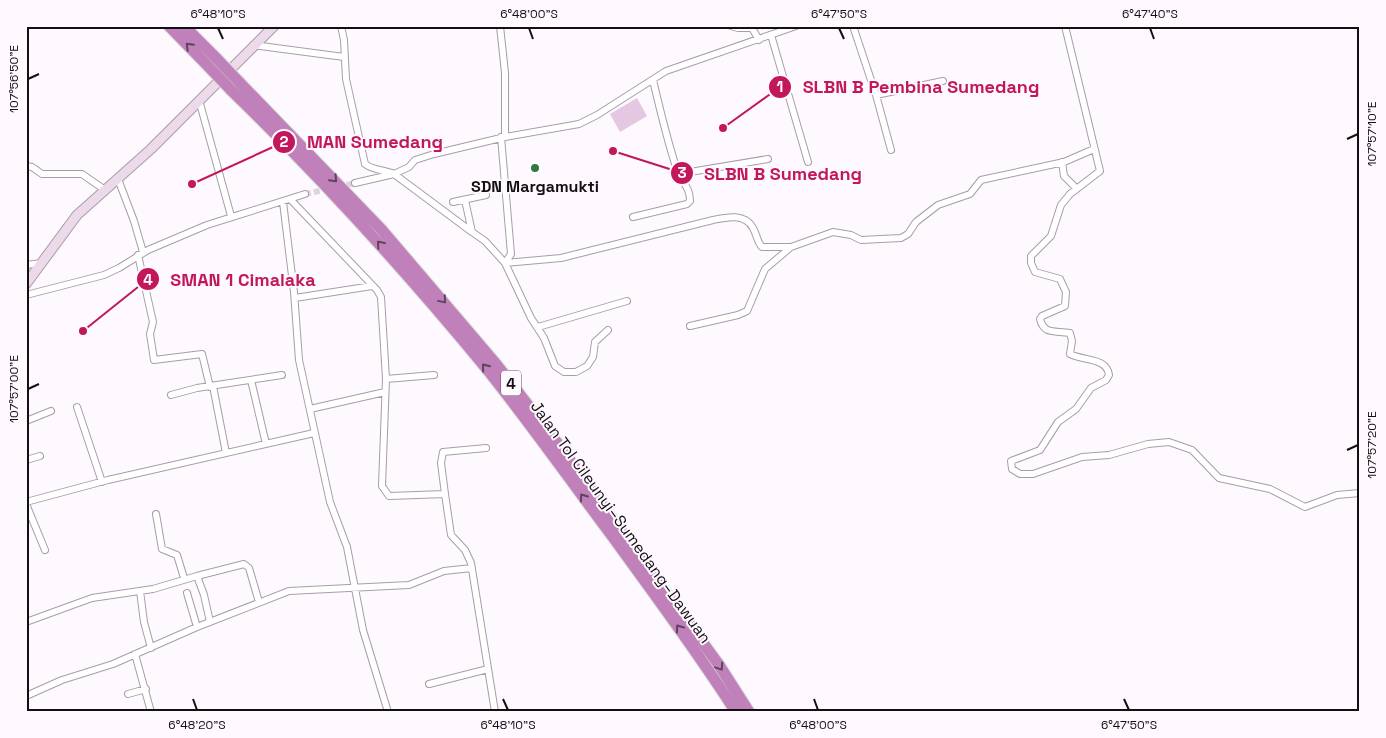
<svg xmlns="http://www.w3.org/2000/svg" width="1386" height="738" font-family="'Space Grotesk',sans-serif">
<style>
.green{fill:#e4c8e1}
.lines{fill:none;stroke-linecap:round;stroke-linejoin:round}
.street-tunnel{stroke:#dbd6db;stroke-width:6;stroke-dasharray:6 3;stroke-linecap:butt}
.street-casing{stroke:#a89da7;stroke-width:8}
.secondary-casing{stroke:#a89da7;stroke-width:11}
.highway-casing{stroke:#d9d9d9;stroke-width:13}
.street{stroke:#fff;stroke-width:6}
.secondary{stroke:#ecd9ea;stroke-width:9}
.highway{stroke:#c081ba;stroke-width:11}
.highway-bridge-casing{stroke:#d9d9d9;stroke-width:13;stroke-linecap:butt}
.highway-bridge{stroke:#c081ba;stroke-width:11}
.oneway{stroke:#61425e}
.ticks{fill:none;stroke:#130f13;stroke-width:2}
.poi-dot{fill:#317845;stroke:#fef9fe;stroke-width:2}
.labels{text-anchor:middle;dominant-baseline:central;stroke-width:4;stroke-linejoin:round;paint-order:stroke}
.shield{fill:#fef9fe;stroke:#5a555a;stroke-width:1}
.shield-label{font-size:15px;font-weight:bold;fill:#130f13}
.poi-label{font-size:16px;font-weight:bold;fill:#130f13;stroke:#fef9fe}
.street-label{font-size:16px;fill:#130f13;stroke:#fef9fe}
.leader{fill:none;stroke:#c2185b;stroke-width:2}
.callout-dot{fill:#c2185b;stroke:#fef9fe;stroke-width:2}
.mark-label{font-size:15px;text-anchor:middle;font-weight:bold;fill:#fff}
.callout-label{font-size:18px;text-anchor:middle;font-weight:bold;fill:#c2185b;stroke:#fef9fe;stroke-width:4;stroke-linejoin:round;paint-order:stroke}
.neatline{fill:none;stroke:#130f13;stroke-width:2}
.ticks-label{font-size:12px;text-anchor:middle;fill:#130f13}
</style>
<rect width="100%" height="100%" fill="#fef9fe"/>
<path class="green" d="M637,98L647,116L620,132L610,114Z"/>
<g class="lines">
<path class="street-tunnel" d="M338,187L355,183
M305,194L328,189"/>
<defs>
<path id="street" d="M341,26L344,40L346,79L365,164C372,170 385,170 394,174L472,232
M500,26L505,73V137
M731,26L738,28H752L759,40
M853,26L876,95L943,81
M1065,26L1100,171L1070,194L1061,205L1051,236L1031,256V263L1035,272L1060,279L1066,292L1065,306L1042,316L1040,319C1044,336 1057,330 1070,333L1072,341L1070,354C1082,361 1107,357 1109,375L1106,380L1091,388L1076,409L1058,422L1040,450L1011,461L1012,469L1020,474H1033L1082,457L1109,455L1148,444L1169,442L1192,450L1219,478L1270,489L1305,507L1337,495L1360,493
M771,35L808,162
M253,45L344,57
M876,95L891,150
M199,100L231,216
M501,137L511,254L505,263L531,318L544,338L555,366L564,372H576L587,366L593,357L595,342L608,330
M1062,162L1064,176L1077,189
M26,166L32,167L42,174H82L105,190
M678,174L768,159
M118,179L134,221L143,252
M355,183L394,174L409,167L415,160L434,154L505,137L579,124L597,115L666,71L796,26
M290,199L377,290L381,297L386,379L382,486L389,496L445,494L451,535L465,550L471,563L495,712
M465,200L472,232L485,241L505,263L561,258L713,220C727,217 745,213 753,228C757,235 757,242 762,247H791
M283,202L294,292L299,360L330,502L347,547L363,630L388,712
M453,202L486,195
M633,217L687,204L690,201C690,186 681,182 677,170C667,140 660,110 653,80
M138,255L153,322L150,334L154,360L202,354L210,387
M26,265L42,263
M26,295L104,275L119,268L148,250L207,225L305,194
M295,298L372,286
M690,326L738,315L747,311L765,269L791,247L833,232L851,235L861,240L901,238L908,234L916,222L938,205L970,194L981,180L1064,162L1094,149
M538,327L627,301
M386,379L434,375
M251,380L266,444
M213,386L226,453
M171,395L197,388L282,375
M77,407L102,482
M310,409L385,392
M26,421L51,411
M26,460L40,456
M445,494L441,463L443,452L486,448
M26,502L108,480L314,433
M26,504L45,550
M156,514L162,549L177,555L184,578
M197,576L244,564L249,568L259,602
M140,591L144,622L151,648
M187,593L197,627
M26,622L92,598L153,589L197,576L204,595L210,622
M135,654L151,712
M429,684L488,669
M128,694L146,689
M26,696L62,680L113,664L197,627L289,591L409,585L444,571L472,568"/>
<path id="secondary" d="M26,284L77,215L151,149L274,26"/>
<path id="highway" d="M169,26L209,67
M184,26L217,59
M239,82L381,229L496,364L555,440L719,665L749,712
M231,90C322,178 407,272 487,369C531,424 571,481 613,537C655,595 698,652 736,712"/>
</defs>
<use href="#street" class="street-casing"/>
<use href="#secondary" class="secondary-casing"/>
<use href="#highway" class="highway-casing"/>
<use href="#street" class="street"/>
<use href="#secondary" class="secondary"/>
<use href="#highway" class="highway"/>
<defs>
<path id="highway-bridge" d="M217,59L239,82
M209,67L231,90"/>
</defs>
<use href="#highway-bridge" class="highway-bridge-casing"/>
<use href="#highway-bridge" class="highway-bridge"/>
</g>
<defs><path id="oneway-chevron" d="M-2-3.5L2.5 0L-2 3.5" fill="none" stroke-width="1.6" stroke-linecap="round" stroke-linejoin="round" transform="scale(1.25)"/></defs>
<g class="oneway">
<use href="#oneway-chevron" transform="translate(189 46) rotate(-135)"/>
<use href="#oneway-chevron" transform="translate(334 179) rotate(47)"/>
<use href="#oneway-chevron" transform="translate(380 244) rotate(-131)"/>
<use href="#oneway-chevron" transform="translate(443 300) rotate(50)"/>
<use href="#oneway-chevron" transform="translate(485 367) rotate(-129)"/>
<use href="#oneway-chevron" transform="translate(583 497) rotate(-126)"/>
<use href="#oneway-chevron" transform="translate(679 628) rotate(-126)"/>
<use href="#oneway-chevron" transform="translate(720 667) rotate(56)"/>
</g>
<path class="ticks" d="M218,28L223,39M529,28L533,39M839,28L844,39M1150,28L1154,39M28,79L39,74M1347,139L1358,134M28,389L39,384M1347,450L1358,445M193,699L197,710M503,699L508,710M814,699L818,710M1124,699L1129,710"/>
<circle class="poi-dot" cx="535" cy="168" r="5"/>
<g class="labels">
<rect class="shield" x="501" y="370.5" width="20" height="25" rx="4"/>
<g class="shield-label">
<text x="511" y="383">4</text>
</g>
<g class="poi-label">
<text x="535" y="186">SDN Margamukti</text>
</g>
<g class="street-label">
<text transform="translate(621 522) rotate(54)">Jalan Tol Cileunyi–Sumedang–Dawuan</text>
</g>
</g>
<path class="leader" d="M723 128L780 87M192 184L284 142M613 151L682 173M83 331L148 279"/>
<g class="callout-dot">
<circle cx="723" cy="128" r="5"/>
<circle cx="192" cy="184" r="5"/>
<circle cx="613" cy="151" r="5"/>
<circle cx="83" cy="331" r="5"/>
<circle cx="780" cy="87" r="12"/>
<circle cx="284" cy="142" r="12"/>
<circle cx="682" cy="173" r="12"/>
<circle cx="148" cy="279" r="12"/>
</g>
<g class="mark-label">
<text x="780" y="92">1</text>
<text x="284" y="147">2</text>
<text x="682" y="178">3</text>
<text x="148" y="285">4</text>
</g>
<g class="callout-label">
<text x="921" y="93">SLBN B Pembina Sumedang</text>
<text x="375" y="148">MAN Sumedang</text>
<text x="783" y="180">SLBN B Sumedang</text>
<text x="243" y="286">SMAN 1 Cimalaka</text>
</g>
<rect width="1386" height="738" fill="none" stroke="#fef9fe" stroke-width="55"/>
<rect x="28" y="28" width="1330" height="682" class="neatline"/>
<g class="ticks-label">
<text x="218" y="18">6°48'10"S</text>
<text x="529" y="18">6°48'00"S</text>
<text x="839" y="18">6°47'50"S</text>
<text x="1150" y="18">6°47'40"S</text>
<text transform="translate(14 79) rotate(-90)" y="4">107°56'50"E</text>
<text transform="translate(1372 134) rotate(-90)" y="4">107°57'10"E</text>
<text transform="translate(14 389) rotate(-90)" y="4">107°57'00"E</text>
<text transform="translate(1372 445) rotate(-90)" y="4">107°57'20"E</text>
<text x="197" y="729">6°48'20"S</text>
<text x="508" y="729">6°48'10"S</text>
<text x="818" y="729">6°48'00"S</text>
<text x="1129" y="729">6°47'50"S</text>
</g>
</svg>
